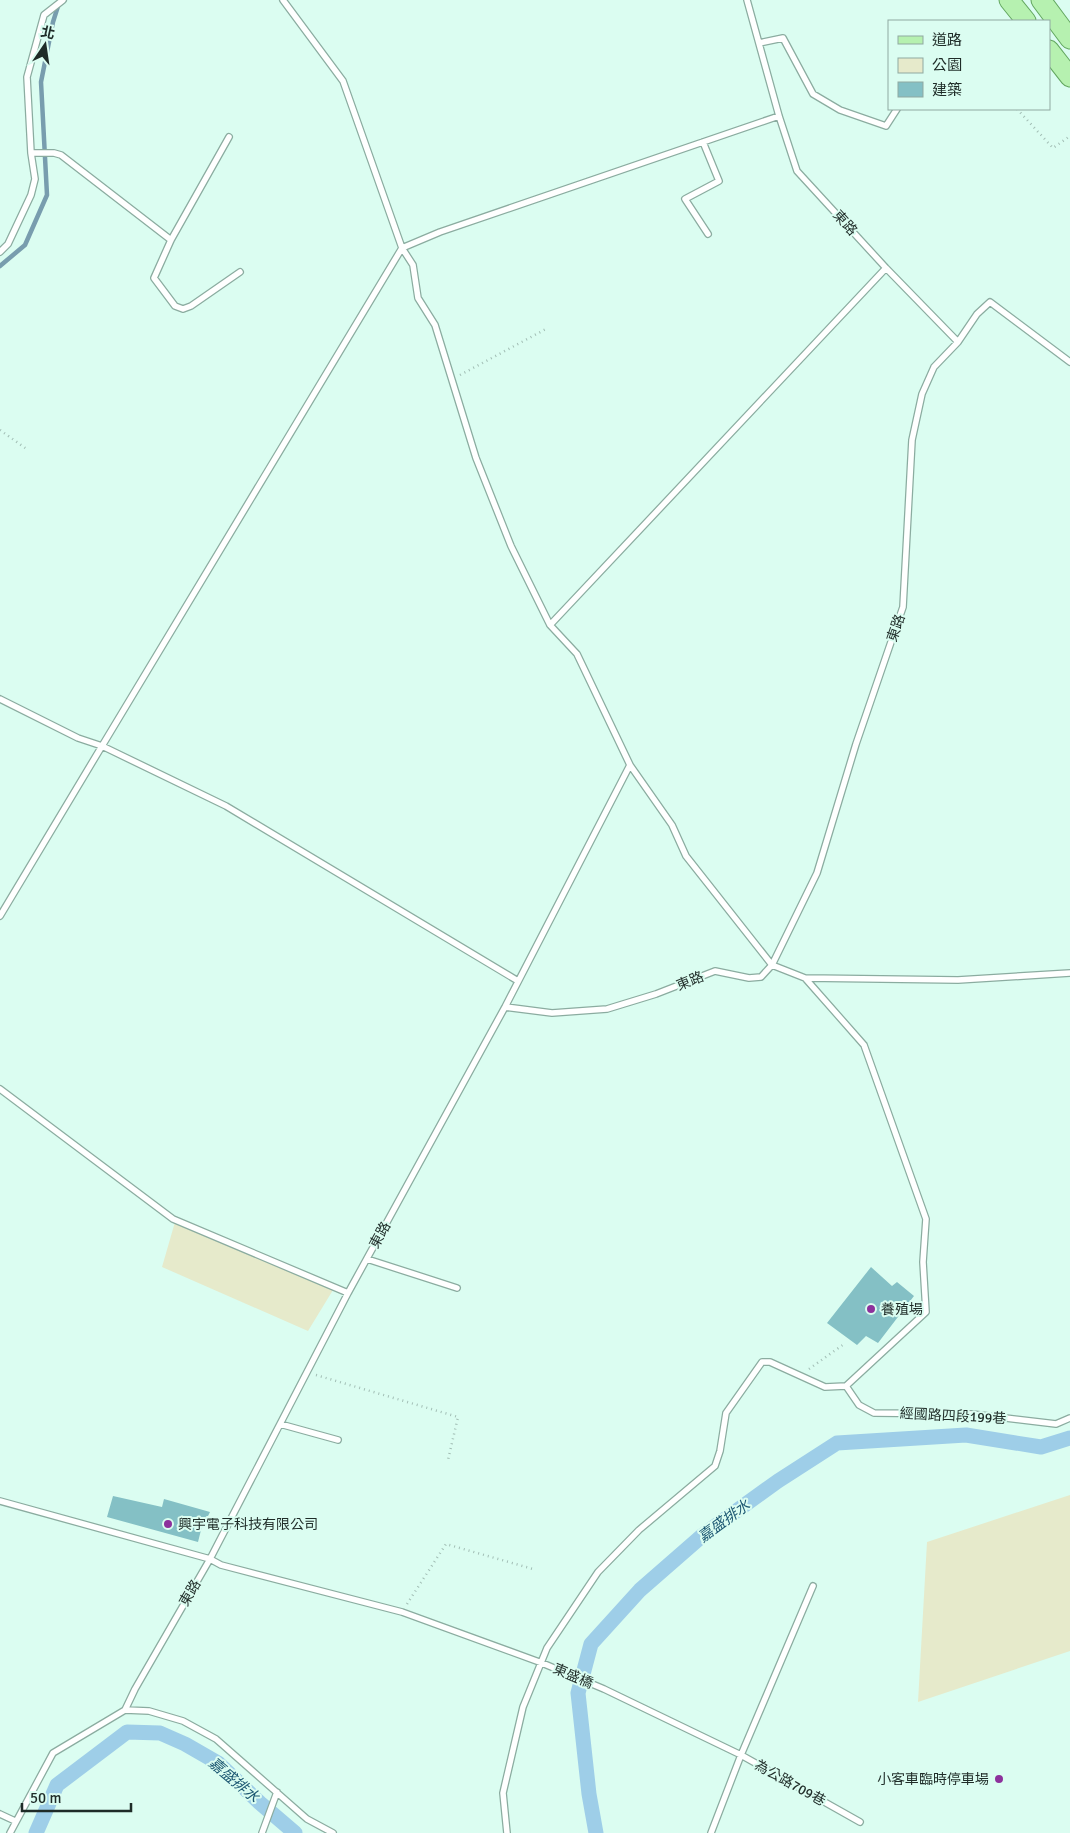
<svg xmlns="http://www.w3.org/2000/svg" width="1070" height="1833" font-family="Signika,'Noto Sans TC',sans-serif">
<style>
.green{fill:#e6eacb}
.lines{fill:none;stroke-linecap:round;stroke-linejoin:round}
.stream{stroke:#789dae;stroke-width:4.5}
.canal{stroke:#9ecee8;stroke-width:15}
.building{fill:#84c0c5}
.service-casing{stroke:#8baca0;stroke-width:8}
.primary-casing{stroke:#62a65f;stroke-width:21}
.path{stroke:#a2beb5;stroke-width:2.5;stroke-dasharray:1 4;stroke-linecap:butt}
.service{stroke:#fff;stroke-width:5.5}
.primary{stroke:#b6f1b0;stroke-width:19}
.poi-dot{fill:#8d319c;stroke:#dbfdf1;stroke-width:2}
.labels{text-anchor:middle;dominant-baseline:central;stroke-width:4;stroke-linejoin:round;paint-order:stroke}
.street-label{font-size:14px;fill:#1f2c28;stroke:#dbfdf1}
.poi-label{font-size:14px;fill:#1f2c28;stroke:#dbfdf1;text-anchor:start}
.water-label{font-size:15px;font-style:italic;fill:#1c5772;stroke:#dbfdf1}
</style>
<rect width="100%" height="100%" fill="#dbfdf1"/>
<path class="green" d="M175,1222L333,1290L308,1331L162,1267Z
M1070,1495V1651L918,1702L927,1542Z"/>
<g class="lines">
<path class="stream" d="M0,266L25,245L47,195L41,82L53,22L59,3"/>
<path class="canal" d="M36,1833L57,1785L127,1732L160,1733L185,1744L218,1763L260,1803L295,1833
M596,1833L589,1794L578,1693L591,1644L640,1590L703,1535L778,1481L837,1443L966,1435L1041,1447L1070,1438"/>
</g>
<path class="building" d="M871,1267L892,1286L897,1282L914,1296L878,1343L866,1336L857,1345L827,1323Z
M113,1496L162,1507L164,1499L210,1512L201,1530L198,1542L107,1517Z"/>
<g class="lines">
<defs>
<path id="service" d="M747,0L779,116L797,171L886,268L958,342
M759,43L783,38L813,94L840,110L886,126L897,109
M229,137L171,240L154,278L175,306L183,309L191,306L240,272
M703,142L719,181L685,199L708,234
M31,153H54L61,155L171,240
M0,252L8,244L31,195L35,179L31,153L27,77L44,15L63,0
M550,625L886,268
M0,699L78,738L102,746L402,248L343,81L283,0
M0,916L102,746L226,806L518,981
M805,978L958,980L1070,973
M505,1007L552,1013L607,1009L656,994L715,971L749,978L761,977L772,965L817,873L856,744L903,607L912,440L922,394L934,367L958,342L977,314L990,302L1070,362
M0,1089L173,1219L348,1293
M367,1259L457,1288
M846,1386L859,1405L874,1413L972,1414L1056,1424L1070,1418
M280,1424L338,1440
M0,1501L210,1559L221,1565L402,1612L542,1663L604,1689L741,1755L860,1822
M125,1710L149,1711L183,1721L216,1739L307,1819L333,1833
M0,1814L15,1821
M10,1833L53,1753L125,1710L135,1689L210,1559L348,1293L505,1007L630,765L577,654L550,625L511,546L476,458L435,325L418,298L413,265L402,248L440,232L779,116
M262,1833L277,1792
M507,1833L503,1793L523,1707L547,1648L598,1572L639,1530L715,1466L720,1451L726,1413L762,1362H770L825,1387L846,1386L926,1312L923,1262L926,1219L864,1045L805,978L772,965L686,856L672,825L630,765
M711,1833L741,1755L813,1586"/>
<path id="primary" d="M1009,0L1026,21
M1041,0L1070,39
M1049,50L1070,77"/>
</defs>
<use href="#service" class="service-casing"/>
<use href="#primary" class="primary-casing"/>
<path class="path" d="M1017,109L1053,148L1070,136
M460,375L546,329
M0,430L28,450
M809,1369L844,1344
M316,1375L458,1417L448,1460
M407,1604L446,1544L533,1569"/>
<use href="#service" class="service"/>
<use href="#primary" class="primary"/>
</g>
<g class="poi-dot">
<circle cx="871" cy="1309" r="5"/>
<circle cx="168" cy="1524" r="5"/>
<circle cx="999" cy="1779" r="5"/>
</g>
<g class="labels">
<g class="street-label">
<text transform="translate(845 223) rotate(48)">東路</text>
<text transform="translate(896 628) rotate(-71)">東路</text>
<text transform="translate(690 981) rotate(-22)">東路</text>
<text transform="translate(380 1235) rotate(-61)">東路</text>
<text transform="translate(953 1416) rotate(3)">經國路四段199巷</text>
<text transform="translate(190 1593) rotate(-60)">東路</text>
<text transform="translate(573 1676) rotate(23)">東盛橋</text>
<text transform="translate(790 1783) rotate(29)">為公路709巷</text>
</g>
<g class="poi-label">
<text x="881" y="1309">養殖場</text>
<text x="178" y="1524">興宇電子科技有限公司</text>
<text x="989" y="1779" text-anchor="end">小客車臨時停車場</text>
</g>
<g class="water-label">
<text transform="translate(724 1521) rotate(-36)">嘉盛排水</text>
<text transform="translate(234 1780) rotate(40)">嘉盛排水</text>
</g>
</g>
<rect x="888" y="20" width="162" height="90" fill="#dbfdf1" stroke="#90a9a1"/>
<rect x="898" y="36" width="25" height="8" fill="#b6f1b0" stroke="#90a9a1"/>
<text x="932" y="45" font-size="15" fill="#1f2c28">道路</text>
<rect x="898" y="58" width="25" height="15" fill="#e6eacb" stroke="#90a9a1"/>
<text x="932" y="70" font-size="15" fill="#1f2c28">公園</text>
<rect x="898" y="82" width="25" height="15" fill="#84c0c5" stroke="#90a9a1"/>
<text x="932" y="95" font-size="15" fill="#1f2c28">建築</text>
<g transform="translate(45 45) rotate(13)" stroke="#dbfdf1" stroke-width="4" paint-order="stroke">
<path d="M0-4L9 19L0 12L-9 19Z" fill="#1f2c28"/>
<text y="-8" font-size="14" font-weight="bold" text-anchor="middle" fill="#1f2c28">北</text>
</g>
<path d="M22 1803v8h109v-8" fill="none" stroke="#1f2c28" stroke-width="2.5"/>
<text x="30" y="1803" font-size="15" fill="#1f2c28" stroke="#dbfdf1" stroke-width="4" paint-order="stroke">50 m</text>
</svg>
